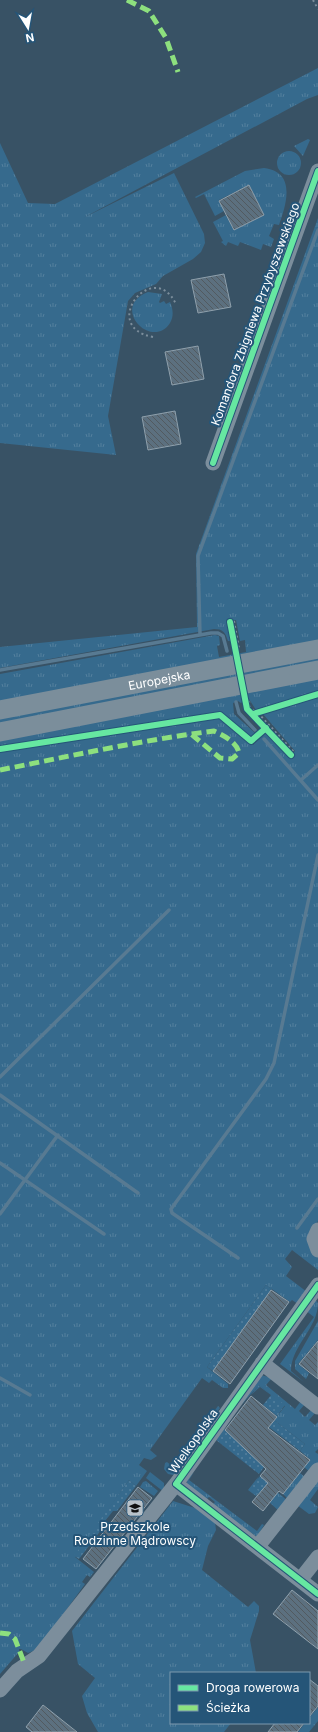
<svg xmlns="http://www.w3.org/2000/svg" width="318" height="1732" font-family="Inter,sans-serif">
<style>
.grass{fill:url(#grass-tufts)}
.garden{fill:url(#garden-dots)}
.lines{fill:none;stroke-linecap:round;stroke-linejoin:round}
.stream{stroke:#587a92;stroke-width:3.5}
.building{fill:url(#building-back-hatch);stroke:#8fa0ac}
.path{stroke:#7c8e9c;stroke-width:2;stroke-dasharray:2 3;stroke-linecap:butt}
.minor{stroke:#7c8e9c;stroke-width:15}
.major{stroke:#7b8e9b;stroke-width:19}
.quiet{stroke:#8de07e;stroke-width:5;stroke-dasharray:10 5;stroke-linecap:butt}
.cycleway-casing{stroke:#255578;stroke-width:8}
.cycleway{stroke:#66e7a1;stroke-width:6}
.labels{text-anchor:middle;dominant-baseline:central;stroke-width:4;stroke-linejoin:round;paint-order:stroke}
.street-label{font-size:12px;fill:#fff;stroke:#255578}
.poi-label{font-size:12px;fill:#fff;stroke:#255578}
</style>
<defs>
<pattern id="grass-tufts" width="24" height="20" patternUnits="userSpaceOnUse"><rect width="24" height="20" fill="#366a8d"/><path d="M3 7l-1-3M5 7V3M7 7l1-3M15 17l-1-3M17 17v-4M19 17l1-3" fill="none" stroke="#54809e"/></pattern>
<pattern id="garden-dots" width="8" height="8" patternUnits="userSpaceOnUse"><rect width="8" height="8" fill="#366a8d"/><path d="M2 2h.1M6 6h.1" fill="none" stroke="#54809e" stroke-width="1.8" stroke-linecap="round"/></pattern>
<pattern id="building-back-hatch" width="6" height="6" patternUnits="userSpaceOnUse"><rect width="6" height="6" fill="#5c707f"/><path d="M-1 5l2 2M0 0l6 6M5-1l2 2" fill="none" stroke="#525a60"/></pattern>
</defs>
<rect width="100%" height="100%" fill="#385265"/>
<path class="grass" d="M318,68V95L307,99L83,218L174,173L204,234L205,243L201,252L193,259L163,276L156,284L135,293L128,301L108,416L116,455L0,443V143L28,203L55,204Z
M308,139L310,140L303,156L294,146Z
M277 163a12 12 0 1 1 24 0a12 12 0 1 1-24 0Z
M264,168C297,172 286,205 279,225L274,224L269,236L274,239L271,247L263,244L261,250L240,242L238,246L228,242L226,246L221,242L223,241L213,222L226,215L234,230L264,215L249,185L219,200L224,211L215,216L204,194L196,198L195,197L245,171Z
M318,218V642L0,702V674L215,635L219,636L220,645L217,646L219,657L246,652L245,640L240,641L236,620L228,622L232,641H228C225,632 223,629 214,629L0,668V647L197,627L196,554Z
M148,292L162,294L159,302L160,303L164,301L166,304L170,302C173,309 174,316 170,323C152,351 109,307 148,292Z
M318,656V664L0,725V717Z
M318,678V692L256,710L249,699L243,701L241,703L238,701L233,703L234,714L255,733L252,737L248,736L224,715L218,713L0,748V739Z
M318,696V1221L312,1230L318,1256V1270L292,1250L285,1259L292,1267L286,1276L307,1292L298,1304L292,1300L290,1302L266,1285L207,1367L228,1384V1388H223L212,1380L209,1383L202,1378L150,1450L157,1456L151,1460L144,1458L139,1465L147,1471L136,1486L129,1480L75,1557L94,1572L90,1577L87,1575L82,1582L85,1584L38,1649L28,1653L21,1649H19V1652L0,1674V752L217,717L221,718L253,745L265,734L268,733L289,756L295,751L263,714L265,712Z
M314,1298L318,1303C318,1328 291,1346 291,1371L304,1382L280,1364L314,1317L305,1310Z
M318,1321V1340L298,1364L309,1373L306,1379L295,1369V1361Z
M261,1375L272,1378L266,1385L295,1409L301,1401L305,1404L299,1411L305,1417L311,1410L315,1413L309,1420L315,1425L318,1422V1449L315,1452L318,1454V1464L311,1473L304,1467L310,1459L300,1451L305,1444L274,1420L285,1406L259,1385L243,1403L240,1401Z
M218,1406L220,1408L176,1470L179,1472L173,1475L168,1474L164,1469L165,1463L167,1462L173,1467Z
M150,1472L164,1483V1492L146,1478Z
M194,1472L189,1480L257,1531L262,1524L264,1525L257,1537L212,1505L215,1502L209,1497L206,1500L187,1483V1480Z
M300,1473L306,1478L289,1500L283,1494Z
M259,1476L253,1487H271L288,1501L280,1512L259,1493L256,1496L248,1490Z
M318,1478V1489L310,1500L318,1507L315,1513L309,1514L297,1505Z
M146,1481L158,1491L154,1496L140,1487L143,1482Z
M173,1501L195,1508L215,1522L216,1530L208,1546L202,1570L248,1607L254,1601L259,1606V1611L250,1640L256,1673H171V1723H231L224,1732H98L87,1713L82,1696L95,1678L78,1664L72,1631Z
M318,1707V1721L309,1732H298L305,1723H309V1718Z"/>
<path class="garden" d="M266,1285L272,1289L213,1371L207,1367Z
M259,1385L285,1405L277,1416L263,1405L271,1395L260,1387L251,1395Z
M274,1420L305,1444L300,1451L269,1427Z
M224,1429L264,1467L259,1474L216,1440Z
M260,1476L272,1486L264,1495L252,1486Z
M129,1480L136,1486L117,1511H113L105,1521V1525L79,1559L74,1556Z"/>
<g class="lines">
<path class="stream" d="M200,635L198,556L318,230
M0,670L211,633H218L223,636L227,651
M236,702L239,713L255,730
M264,739L318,800
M301,780L318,765
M0,1077L169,910
M0,1095L138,1193
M0,1163L104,1234
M0,1214L58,1135
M297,1228L318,1199
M238,1258L172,1213L171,1209L266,1079L274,1063L318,855
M0,1378L30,1395"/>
</g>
<path class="building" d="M249,185L264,215L234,230L219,201Z
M224,274L231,307L198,313L191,280Z
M198,346L204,379L172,385L165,352Z
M175,411L181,444L148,450L142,417Z
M271,1290L289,1302L230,1384L213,1371Z
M318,1341V1379L299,1364Z
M251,1396L277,1417L268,1428L310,1460L283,1494L279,1491L263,1511L252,1502L268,1483L260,1476L266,1469L225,1430Z
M138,1487L152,1498L96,1569L83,1559Z
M292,1590L318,1611V1649L273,1614Z
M309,1679L318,1686V1706L309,1717Z
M43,1705L77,1732H32L26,1727Z
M275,1723H304L297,1732H268Z"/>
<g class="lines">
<path class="path" d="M313,0L318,9
M153,337C98,327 153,257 176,304
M234,621L239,648
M249,701L250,708L255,711
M258,713L294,752"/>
<path class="minor" d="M213,463L318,171
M318,1230L314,1239L318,1250
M318,1285L176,1484L318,1594
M262,1363L318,1407
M258,1546L318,1470
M300,1580L318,1557
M0,1690L17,1671L39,1656L176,1484"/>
<g class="major">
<path id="s1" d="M0,710L318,649"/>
<path d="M0,732L318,670"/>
</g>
<path class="quiet" d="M127,0L149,11L166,38L178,72
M0,770C71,756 142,740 214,731C223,735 237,742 239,753L232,759L220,758L191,734
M0,1633L9,1634L15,1639L25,1665"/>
<defs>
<path id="cycleway" d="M213,463L318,171
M230,622L247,709L291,755
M253,714L318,694
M0,749L220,715L251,741L266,728
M318,1285L176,1484L318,1594"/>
</defs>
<use href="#cycleway" class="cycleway-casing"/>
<use href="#cycleway" class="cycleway"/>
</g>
<defs>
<symbol id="school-square" viewBox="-11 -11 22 22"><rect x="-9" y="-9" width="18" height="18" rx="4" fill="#b9c2c9" stroke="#255578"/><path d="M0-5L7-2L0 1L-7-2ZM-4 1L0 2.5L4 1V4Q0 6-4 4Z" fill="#111"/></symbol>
</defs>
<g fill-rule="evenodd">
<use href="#school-square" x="125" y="1498" width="20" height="20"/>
</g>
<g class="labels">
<g class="street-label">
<text transform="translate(255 314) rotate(-70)">Komandora Zbigniewa Przybyszewskiego</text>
<text stroke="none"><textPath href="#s1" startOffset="162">Europejska</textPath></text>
<text transform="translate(193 1441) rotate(-55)">Wielkopolska</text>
</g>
<g class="poi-label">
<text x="135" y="1526">Przedszkole<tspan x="135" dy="14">Rodzinne Mądrowscy</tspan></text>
</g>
</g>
<rect x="170" y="1672" width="140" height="52" fill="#255578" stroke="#7c99ae"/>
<rect x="178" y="1685" width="20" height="6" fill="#66e7a1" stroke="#7c99ae"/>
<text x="206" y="1692" font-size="12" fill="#ffffff">Droga rowerowa</text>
<rect x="178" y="1705" width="20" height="6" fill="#8de07e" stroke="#7c99ae"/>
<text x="206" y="1712" font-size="12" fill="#ffffff">Ścieżka</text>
<g transform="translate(28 28) rotate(169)" stroke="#255578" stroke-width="3" paint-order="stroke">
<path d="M0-3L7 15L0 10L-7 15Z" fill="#ffffff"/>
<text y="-6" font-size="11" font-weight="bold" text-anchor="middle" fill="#ffffff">N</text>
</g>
</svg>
